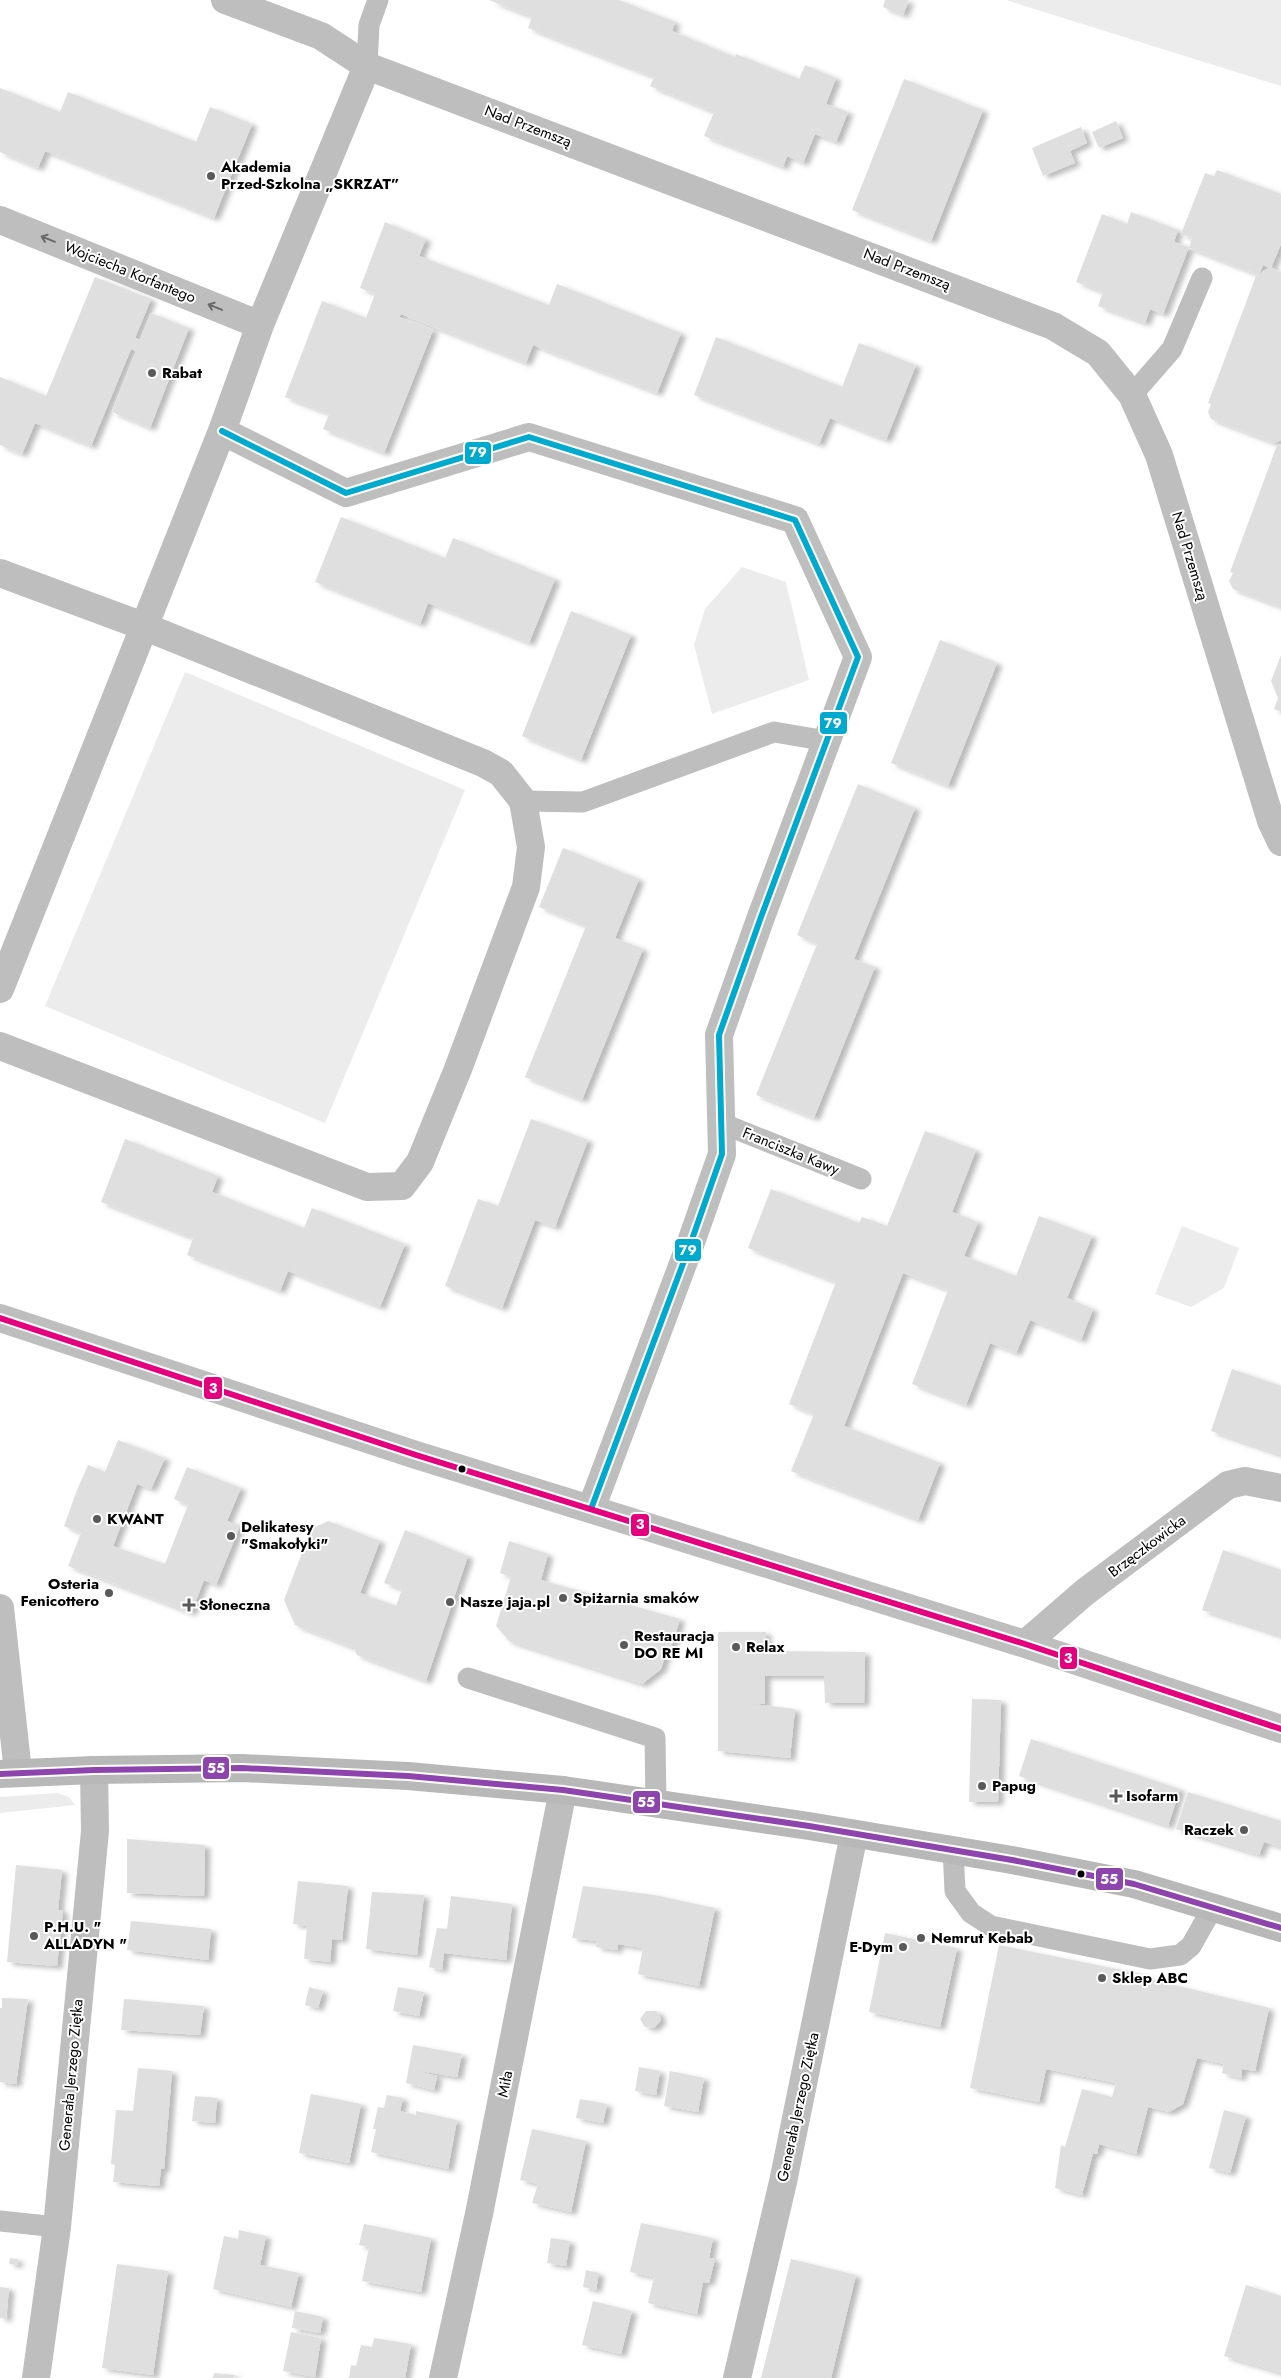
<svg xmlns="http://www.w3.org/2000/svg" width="1281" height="2378" font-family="Jost,sans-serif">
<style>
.green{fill:#ececec}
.building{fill:#dfdfdf;filter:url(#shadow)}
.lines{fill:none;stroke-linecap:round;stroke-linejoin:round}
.service{stroke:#bebebe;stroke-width:21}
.minor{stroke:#bebebe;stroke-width:28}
.secondary{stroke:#b8b8b8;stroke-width:28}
.bus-1-casing{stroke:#fff;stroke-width:10}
.bus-2-casing{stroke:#fff;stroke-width:10}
.bus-3-casing{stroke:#fff;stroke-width:10}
.bus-1{stroke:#00a9ce;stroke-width:6}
.bus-2{stroke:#e5007d;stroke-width:6}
.bus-3{stroke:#8e44ad;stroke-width:6}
.oneway{stroke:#686868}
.poi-dot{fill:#595959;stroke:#fff;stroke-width:2}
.bus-dot{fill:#000;stroke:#fff;stroke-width:2}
.labels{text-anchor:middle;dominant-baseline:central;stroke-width:4;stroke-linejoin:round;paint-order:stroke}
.street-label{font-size:15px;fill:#000;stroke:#fff}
.poi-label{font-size:15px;font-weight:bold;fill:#000;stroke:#fff;text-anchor:start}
.line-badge{stroke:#fff;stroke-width:2}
.badge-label{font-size:14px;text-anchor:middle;font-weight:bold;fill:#fff}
</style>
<defs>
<filter id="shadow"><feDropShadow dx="5.5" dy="3" stdDeviation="2.5" flood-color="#0004"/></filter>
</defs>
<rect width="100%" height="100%" fill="#fff"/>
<path class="green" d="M1006,0H1281V86Z
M742,567L786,582L809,680L712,714L694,645L705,609Z
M185,672L465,790L325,1123L45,1006Z
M1182,1226L1239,1248L1224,1288L1191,1307L1155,1294Z
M57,1793L69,1797L75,1805L0,1813V1797Z"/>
<path class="building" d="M489,0H619L675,22L672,31L735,57L736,54L799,79L805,65L836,78L826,104L848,112L836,142L815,134L803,163L787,156L783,167L704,136L714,112L650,86L654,77L528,28L532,17Z
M885,0H909L903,15L883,7Z
M904,79L983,110L931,241L852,210Z
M0,88L60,112L68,92L196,142L210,107L252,124L214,218L45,151L38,168L0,152Z
M1116,121L1123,138L1099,148L1092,132Z
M1081,127L1087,143L1070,151L1075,163L1043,176L1032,148Z
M1217,170L1281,194V244L1271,268L1281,272V440L1274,443L1211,419L1208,412L1211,404L1208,403L1256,276L1259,277L1263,271L1270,268L1263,265L1259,275L1189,248L1192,238L1181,234L1205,173L1214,176Z
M1131,212L1178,230L1174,242L1189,247L1163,314L1150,309L1145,323L1098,306L1103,292L1076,282L1102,214L1127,224Z
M385,222L426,239L419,256L549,305L557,284L681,333L657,393L533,345L526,363L401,314L399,317L433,330L384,453L323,429L329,414L285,397L322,301L366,318L375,294L360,288Z
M95,277L151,299L135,338L140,340L151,313L189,328L150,428L112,412L136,351L131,349L91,446L35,423L22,454L0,445V377L46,396Z
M716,337L842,387L859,343L916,365L886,440L830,418L819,444L694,395Z
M1277,445L1281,446V607L1233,589L1229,581L1233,573L1230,572Z
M341,517L445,558L453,538L555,579L529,643L428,603L420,624L315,582Z
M571,611L631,635L581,760L522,736Z
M940,640L997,663L948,786L891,763Z
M1281,655V712L1274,709L1278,698L1271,681Z
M858,784L915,808L854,959L875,967L814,1118L756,1095L817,944L797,935Z
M563,848L639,879L615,938L643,949L582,1100L525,1077L586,926L539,907Z
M531,1119L588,1140L555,1227L535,1220L502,1308L445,1286L478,1199L498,1206Z
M925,1131L976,1150L952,1212L978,1222L964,1256L1016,1276L1039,1216L1092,1236L1067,1298L1093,1309L1081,1340L1030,1320L1016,1353L990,1343L966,1405L912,1384L948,1290L903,1273L844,1426L940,1463L918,1520L791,1471L814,1414L789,1404L836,1282L748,1248L771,1189L859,1223L862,1217L887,1226Z
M125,1139L218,1176L212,1192L304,1228L312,1208L405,1244L380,1307L288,1271L280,1291L187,1255L193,1238L101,1202Z
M1232,1369L1281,1386V1455L1211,1431Z
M118,1440L165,1458L151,1489L137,1484L113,1546L124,1550L165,1564L188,1505L174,1499L187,1467L241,1488L227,1521L239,1525L238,1531L216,1585L204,1580L191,1613L68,1566L81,1533L64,1526L77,1490L88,1465L105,1472Z
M328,1521L380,1541L360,1593L396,1606L402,1589L384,1583L405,1530L468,1556L426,1681L357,1655L354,1648L295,1625L284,1600L311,1529Z
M509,1541L548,1554L541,1580L680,1619L669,1654L666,1653L661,1669L642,1684L509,1641L496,1626L511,1577L500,1573Z
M1223,1550L1281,1570V1636L1202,1610Z
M718,1632H766V1651L865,1652L864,1703H825L824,1676H765V1704H752L795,1709L790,1758L718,1751Z
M972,1699L1001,1700L998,1802H969Z
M1031,1739L1180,1789L1168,1826L1019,1776Z
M1188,1792L1281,1821V1847L1264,1842L1259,1855L1176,1829Z
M127,1839L205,1845L204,1896L127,1893Z
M16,1865L62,1870L58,1910H63L57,1966L7,1962Z
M298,1881L348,1886L342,1940L332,1939L330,1962L304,1959L307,1926L293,1924Z
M583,1886L654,1895L715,1908L699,1986L638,1974L643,1948L618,1944L617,1950L596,1947L597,1941L572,1938Z
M372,1892L424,1895L417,1955L366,1949Z
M451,1896L512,1904L506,1960L444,1953L442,1970L429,1967L437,1928L447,1929Z
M131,1921L211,1929L208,1960L127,1950Z
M885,1933L957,1948L940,2027L869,2012Z
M999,1945L1147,1975L1146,1978L1269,2008L1255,2071L1242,2069L1241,2078L1222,2073L1224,2064L1197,2058L1183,2104L1169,2112L1148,2107L1136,2154L1099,2144L1097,2154L1093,2153L1082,2195L1055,2188L1061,2145L1065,2147L1082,2089L1112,2097L1116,2083L1046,2069L1039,2102L970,2088Z
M309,1987L323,1991L318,2008L305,2005Z
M398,1987L424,1992L419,2016L393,2011Z
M2,1998L28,1999L16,2084L0,2082V2008H2Z
M124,1999L204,2006L200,2035L121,2030Z
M646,2011H657L661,2020L654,2028L645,2027L640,2019Z
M413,2045L462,2054L457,2077L414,2070L437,2076L434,2090L406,2083Z
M639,2067L660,2071L656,2095L635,2091Z
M138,2068L172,2071L164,2169H161L159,2186L113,2182L115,2165L111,2164L116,2110L133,2111Z
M670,2071L704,2078L698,2112L664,2106Z
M311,2094L361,2104L349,2163L299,2153Z
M387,2095L403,2098L400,2111L416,2115V2111L457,2120L448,2169L371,2152L376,2129H373L378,2107L384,2108Z
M195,2096L217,2098L215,2123L192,2121Z
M580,2099L607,2104L603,2123L576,2118Z
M1224,2110L1246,2116L1230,2173L1209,2168Z
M532,2129L586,2141L571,2212L532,2203L538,2184L520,2180Z
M641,2223L713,2238L709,2258L715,2259L709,2283L703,2282L697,2314L648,2303L654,2277L630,2272Z
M364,2224L431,2238L421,2292L362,2281L369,2247L359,2245Z
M239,2230L266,2236L260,2265L299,2273L291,2307L213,2289L224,2236L238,2239Z
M551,2238L570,2241L566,2266L547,2263Z
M10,2258L18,2259L17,2265L9,2264Z
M791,2259L856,2275L831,2378H761Z
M117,2264L168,2271L153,2375L102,2368Z
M586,2270L599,2273L596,2290L583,2287Z
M1246,2285L1281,2296V2373L1224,2356Z
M0,2287L9,2288L6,2319L0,2318Z
M593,2301L632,2311L621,2354L582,2345Z
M295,2311L323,2317L320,2333L292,2328Z
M291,2332L321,2338L315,2377L283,2371Z
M374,2338L411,2344L405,2378H349L351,2365L356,2366L361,2345L372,2347Z
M214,2373L235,2375L234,2378H213Z"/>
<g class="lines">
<path class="service" d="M367,66L369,25L378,0
M1132,395L1172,349L1202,278
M523,801L583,802L774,732L827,741
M721,1123L861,1179
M468,1678L655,1738L656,1803
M953,1849L955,1891L971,1913L991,1926L1150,1959L1180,1955L1191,1946L1213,1907
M0,2221L57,2227"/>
<path class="minor" d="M225,0L321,36L367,66L1053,326L1098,353L1132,395L1159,455L1271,821L1281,842
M0,220L260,325
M222,431L346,493L529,437L795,520L858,657L761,917L719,1035L722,1154L690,1245L591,1509
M0,573L143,626L483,763L501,773L523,801L531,847L526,887L458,1069L420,1162L402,1186L367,1187L0,1046
M0,989L222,431L260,325L367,66
M0,1318L416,1455L1025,1644L1281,1729
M0,1608L18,1772
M1025,1644L1085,1592L1228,1485L1245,1481L1281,1488
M36,2378L57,2227L95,1831L94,1770
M443,2378L479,2214L563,1790
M737,2378L783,2182L854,1834"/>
<path class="secondary" d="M0,1774L94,1770L242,1768L408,1776L563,1790L809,1826L1012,1860L1134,1884L1281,1928"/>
<defs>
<path id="bus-1" d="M222,431L346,493L529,437L795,520L858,657L761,917L719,1035L722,1154L690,1245L591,1509"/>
<path id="bus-2" d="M0,1318L416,1455L1025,1644L1281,1729"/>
<path id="bus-3" d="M0,1774L94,1770L242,1768L408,1776L563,1790L809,1826L1012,1860L1134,1884L1281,1928"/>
</defs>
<use href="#bus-1" class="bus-1-casing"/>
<use href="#bus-2" class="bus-2-casing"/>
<use href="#bus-3" class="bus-3-casing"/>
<use href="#bus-1" class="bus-1"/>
<use href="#bus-2" class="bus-2"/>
<use href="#bus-3" class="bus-3"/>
</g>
<defs><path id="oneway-shaft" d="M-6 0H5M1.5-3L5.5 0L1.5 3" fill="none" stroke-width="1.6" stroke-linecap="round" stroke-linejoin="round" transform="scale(1.25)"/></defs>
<g class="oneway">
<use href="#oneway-shaft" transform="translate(48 239) rotate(-158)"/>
<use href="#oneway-shaft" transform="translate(215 307) rotate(-158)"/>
</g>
<g class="poi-dot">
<circle cx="211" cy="176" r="5"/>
<circle cx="152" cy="373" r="5"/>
<circle cx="97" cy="1519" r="5"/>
<circle cx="231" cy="1536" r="5"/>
<circle cx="109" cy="1593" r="5"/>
<circle cx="563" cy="1598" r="5"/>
<circle cx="450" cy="1602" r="5"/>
<path d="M186.5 1597.5h5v5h5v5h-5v5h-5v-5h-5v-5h5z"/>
<circle cx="624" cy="1645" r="5"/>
<circle cx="736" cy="1647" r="5"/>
<circle cx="982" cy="1786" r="5"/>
<path d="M1113.5 1788.5h5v5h5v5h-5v5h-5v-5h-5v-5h5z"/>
<circle cx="1244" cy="1830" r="5"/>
<circle cx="34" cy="1936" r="5"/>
<circle cx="921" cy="1938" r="5"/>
<circle cx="903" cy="1947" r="5"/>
<circle cx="1102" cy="1978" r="5"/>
</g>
<g class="bus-dot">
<circle cx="462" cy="1469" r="4.5"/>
<circle cx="1081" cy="1874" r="4.5"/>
</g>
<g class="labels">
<g class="street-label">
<text transform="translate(528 126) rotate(21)">Nad Przemszą</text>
<text transform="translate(907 269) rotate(21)">Nad Przemszą</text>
<text transform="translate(130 272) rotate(22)">Wojciecha Korfantego</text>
<text transform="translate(1190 556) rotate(73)">Nad Przemszą</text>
<text transform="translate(791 1151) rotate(22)">Franciszka Kawy</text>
<text transform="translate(1147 1546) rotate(-37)">Brzęczkowicka</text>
<text transform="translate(71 2075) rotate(-85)">Generała Jerzego Ziętka</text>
<text transform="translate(505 2084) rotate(-79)">Miła</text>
<text transform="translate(798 2107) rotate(-78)">Generała Jerzego Ziętka</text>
</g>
<g class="poi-label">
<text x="221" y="167">Akademia<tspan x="221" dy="17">Przed-Szkolna „SKRZAT”</tspan></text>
<text x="162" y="373">Rabat</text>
<text x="107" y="1519">KWANT</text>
<text x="241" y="1527">Delikatesy<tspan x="241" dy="17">"Smakołyki"</tspan></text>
<text x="99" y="1584" text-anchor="end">Osteria<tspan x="99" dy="17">Fenicottero</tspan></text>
<text x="573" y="1598">Spiżarnia smaków</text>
<text x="460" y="1602">Nasze jaja.pl</text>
<text x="199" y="1605">Słoneczna</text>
<text x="634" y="1636">Restauracja<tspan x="634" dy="17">DO RE MI</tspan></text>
<text x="746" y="1647">Relax</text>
<text x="992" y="1786">Papug</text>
<text x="1126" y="1796">Isofarm</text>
<text x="1234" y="1830" text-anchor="end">Raczek</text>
<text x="44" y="1927">P.H.U. "<tspan x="44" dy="17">ALLADYN "</tspan></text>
<text x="931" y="1938">Nemrut Kebab</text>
<text x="893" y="1947" text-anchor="end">E-Dym</text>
<text x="1112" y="1978">Sklep ABC</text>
</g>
</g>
<g class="line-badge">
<rect x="464" y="441" width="28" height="24" rx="5" fill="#00a9ce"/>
<rect x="819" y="711" width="29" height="24" rx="5" fill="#00a9ce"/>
<rect x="674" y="1238" width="28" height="24" rx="5" fill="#00a9ce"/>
<rect x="203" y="1376" width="20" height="24" rx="5" fill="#e5007d"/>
<rect x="630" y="1513" width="20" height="24" rx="5" fill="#e5007d"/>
<rect x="1059" y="1646" width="19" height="24" rx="5" fill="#e5007d"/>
<rect x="202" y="1756" width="28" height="24" rx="5" fill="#8e44ad"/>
<rect x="632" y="1790" width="29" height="24" rx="5" fill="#8e44ad"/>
<rect x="1095" y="1867" width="29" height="24" rx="5" fill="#8e44ad"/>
</g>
<g class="badge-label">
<text x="478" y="457">79</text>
<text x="833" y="728">79</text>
<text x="688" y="1255">79</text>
<text x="213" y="1393">3</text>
<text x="640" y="1529">3</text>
<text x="1068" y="1663">3</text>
<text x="216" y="1773">55</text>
<text x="646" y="1807">55</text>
<text x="1109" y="1884">55</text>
</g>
</svg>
